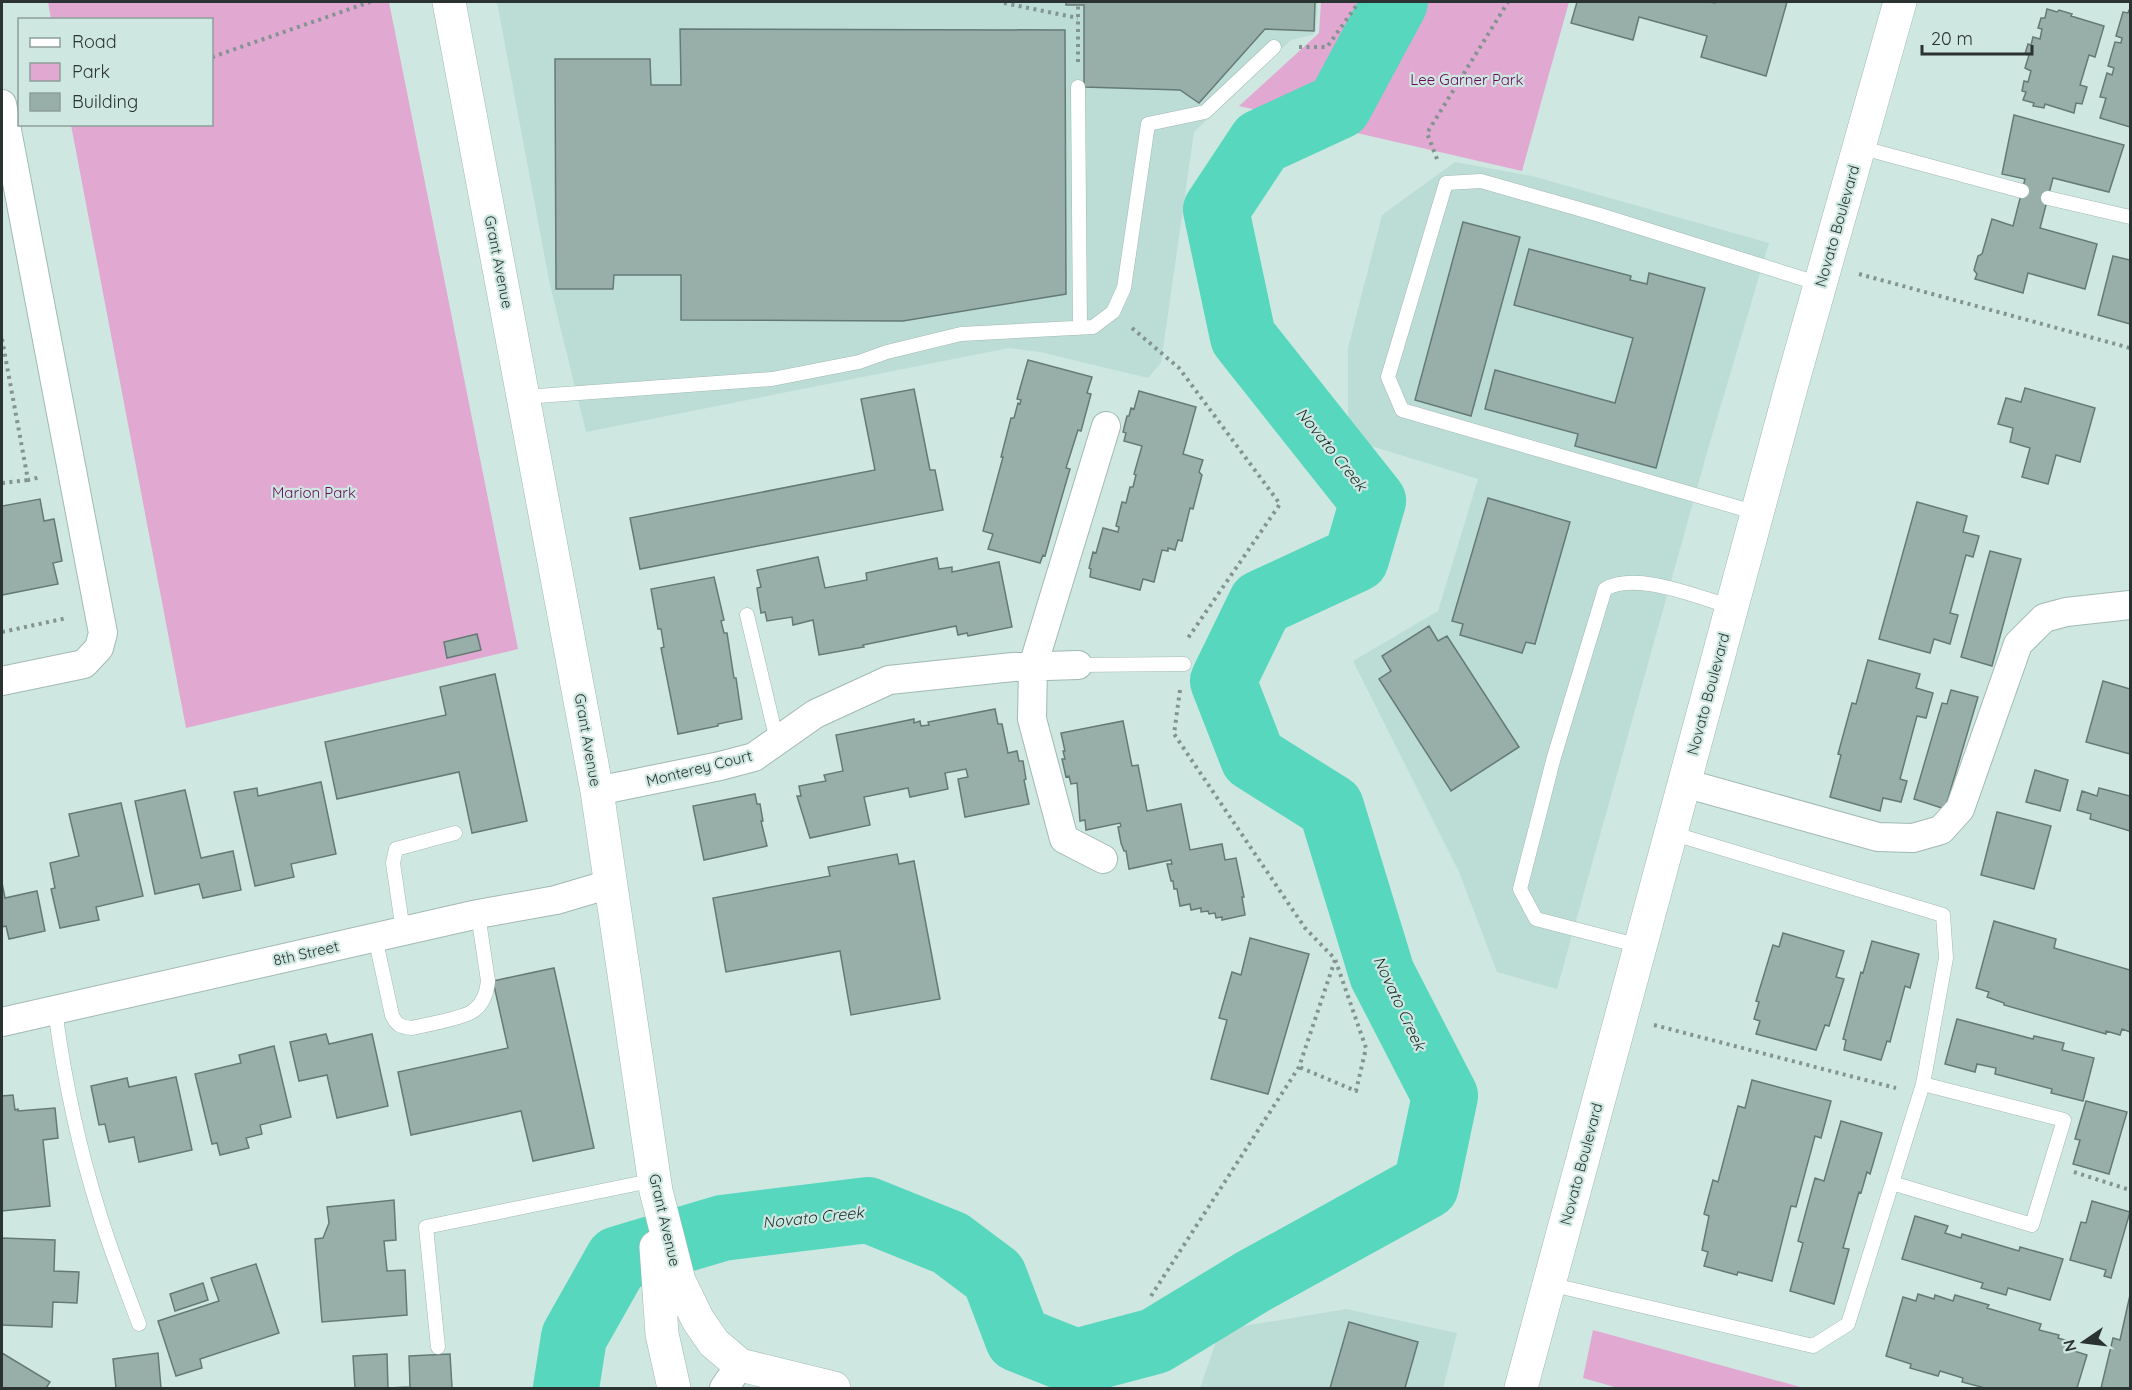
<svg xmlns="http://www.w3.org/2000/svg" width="2132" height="1390" font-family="Quicksand,sans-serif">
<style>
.built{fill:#bcddd5}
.green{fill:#e1a8d2}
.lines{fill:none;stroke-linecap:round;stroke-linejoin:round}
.river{stroke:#56d7be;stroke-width:66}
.building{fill:#98afa9;stroke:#657a75;stroke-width:1.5}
.lane-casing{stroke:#a2b9b3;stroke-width:15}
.street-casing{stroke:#a2b9b3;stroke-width:30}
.secondary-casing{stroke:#a2b9b3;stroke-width:34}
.path{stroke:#839490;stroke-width:4;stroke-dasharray:3 4.5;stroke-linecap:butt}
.lane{stroke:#fff;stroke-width:14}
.street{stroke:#fff;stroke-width:28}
.secondary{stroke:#fff;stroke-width:33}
.labels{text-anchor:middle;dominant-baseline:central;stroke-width:4.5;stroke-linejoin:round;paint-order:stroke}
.park-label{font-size:15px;fill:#660757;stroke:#cfe7e1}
.street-label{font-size:15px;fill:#2a3331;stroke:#cfe7e1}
.water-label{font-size:16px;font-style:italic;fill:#182e29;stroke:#cfe7e1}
</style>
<rect width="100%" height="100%" fill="#cfe7e1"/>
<path class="built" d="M497,2H1318L1316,30L1313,35L1291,40L1194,132L1161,363L1148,378L1040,352L1009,348L586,432L550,285Z
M1455,162L1532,176L1769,243L1708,449L1557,989L1497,972L1459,872L1353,661L1438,611L1478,479L1352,440L1348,412V348L1382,215Z
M1346,1309L1457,1333L1443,1388H1200L1220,1330Z"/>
<path class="green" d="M48,2H389L518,649L186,728L71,125L212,124V20L51,19Z
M1321,2H1569L1522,171L1239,106L1319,33Z
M1593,1330L1804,1388H1618L1583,1378Z"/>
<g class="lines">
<path class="river" d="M566,1388L574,1337L618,1259L722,1228L868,1210L950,1243L994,1276L1018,1339L1076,1362L1155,1341L1252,1282L1426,1186L1445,1096L1382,974L1331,807L1253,758L1223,681L1261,603L1356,559L1373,501L1243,337L1216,210L1261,142L1339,106L1395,2"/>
</g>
<path class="building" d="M1066,2H1315L1314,31L1265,29L1199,103L1180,90L1084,87V5H1066Z
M1577,2H1709L1715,3L1716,2H1787L1766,76L1701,57L1707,36L1639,17L1633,40L1571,23Z
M2047,9L2057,12L2059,10L2072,14L2071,16L2104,26L2095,57L2089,55L2080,85L2087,87L2082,104L2076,103L2074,113L2045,104L2044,108L2033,106L2034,103L2023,100L2026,92L2022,91L2024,81L2028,82L2031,71L2025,68L2029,55L2025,54L2028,44L2031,45L2033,37L2040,39L2042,29L2038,28L2041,18H2045Z
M2129,10H2130V127L2100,118L2106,98L2100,97L2107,73L2112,75L2114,68L2108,66L2115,42L2121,43L2122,38L2116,36L2123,12L2128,13Z
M680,29L1065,30L1066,294L903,321L681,320V275H614L613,289H556L555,59H650L651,85H681Z
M2014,115L2124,145L2109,192L2053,178L2040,228L2097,244L2085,289L2028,273L2023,293L1975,279L1977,274L1974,270L1978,256L1982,254L1992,219L2013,226L2025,179L2002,174Z
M1463,222L1520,237L1471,416L1415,400Z
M1529,249L1631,276L1630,280L1647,284L1649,273L1705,288L1656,468L1575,446L1578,434L1485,409L1495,370L1615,403L1633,338L1514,305Z
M2113,256L2130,260V324L2098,315Z
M1028,360L1092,377L1087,393L1091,394L1081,431L1078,430L1066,468L1070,469L1058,510L1045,556L1043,555L1040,563L988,549L993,534L983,531L1003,457H1001L1011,418H1014L1018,403L1020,404L1021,400L1017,399Z
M2025,388L2095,408L2080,462L2056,455L2048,484L2022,477L2030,448L2010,442L2013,428L1998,424L2006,398L2021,402Z
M914,389L930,470H935L943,510L640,569L630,518L875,470L861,399Z
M1139,391L1196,407L1183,454L1203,460L1199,472L1202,475L1193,509L1190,508L1182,541L1178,540L1175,550L1168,548V551L1162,550L1154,582L1143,579L1140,590L1090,577L1091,569L1089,568L1093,552L1096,553L1103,528L1118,532L1119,527L1116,526L1122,502L1126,503L1130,487H1133L1136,475L1134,474L1142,446L1124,441L1126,433L1123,432L1127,416H1129L1131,408L1134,409Z
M1488,498L1570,522L1535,644L1526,642L1522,653L1460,635L1463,624L1452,621Z
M40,499L44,521L54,519L62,561L53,563L58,584L2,595V506Z
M1917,502L1967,516L1963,532L1979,536L1973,557L1966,555L1950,613L1958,615L1950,644L1934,639L1930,653L1879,639Z
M1990,551L2021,559L1992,666L1961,657Z
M818,557L825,588L867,580L866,573L937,558L939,569L952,567V572L999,562L1012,627L968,636L967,633L958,635L956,626L863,645L864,647L819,655L813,620L793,625L792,617L767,621L765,612L761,613L757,588L761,587L757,570Z
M714,577L724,620L721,621L724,633H727L734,678H736L742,719L718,724V726L678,734L661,648L664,647L661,629H658L651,589Z
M1429,626L1438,641L1447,636L1519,747L1451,791L1379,679L1391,671L1382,656Z
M477,634L481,650L447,658L444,642Z
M1868,660L1920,674L1916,688L1933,693L1926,718L1917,716L1900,779L1907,781L1901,802L1883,798L1880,811L1830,797L1841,755L1838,754L1852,703L1856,704Z
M495,674L527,821L472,833L459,772L337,799L325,742L446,715L440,687Z
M2103,681L2130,689V754L2086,742Z
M1951,690L1978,697L1945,809L1914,799L1942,703L1947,704Z
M995,709L998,724H1002L1008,753L1017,751L1019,761H1023L1026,779L1024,780L1029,804L965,817L958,779L968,777L966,769L945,773L948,789L910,797L908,788L864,797L870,825L810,838L797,796H801L799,786L826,781L824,775L843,771L836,735L914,719V723L920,721L921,726L929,725L928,722Z
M1123,721L1132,766L1138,765L1147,811L1181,804L1190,850L1222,844L1225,860L1236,858L1244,897H1242L1245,915L1222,920V917L1216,918L1215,913L1209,914L1208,911L1201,912V908L1191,910L1190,904L1180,906L1177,889H1174L1173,881H1171L1167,864H1172L1171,860L1129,869L1126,851H1124L1121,843L1118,827L1121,826L1120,823L1086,830L1085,820L1080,821L1077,783L1071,784L1069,776L1066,777L1062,759H1065L1063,751H1065L1061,733Z
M2035,770L2068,780L2060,811L2026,802Z
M321,782L336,854L291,864L294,877L255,886L234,792L257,788L258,796Z
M2099,788L2130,796V831L2090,819L2091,814L2077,810L2082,791L2097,796Z
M185,790L201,858L233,851L241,890L203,898L199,884L155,894L135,801Z
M755,794L757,804H760L763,821H761L767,846L704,860L693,806Z
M121,803L143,896L96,907L99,920L60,928L51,889L55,888L50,863L79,856L69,814Z
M1997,812L2051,826L2034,889L1981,875Z
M897,854L899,864L914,861L940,999L851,1015L840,951L726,972L713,898L830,876L828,867Z
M2,883L5,898L37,891L45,931L9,939L6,926L2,927Z
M1994,921L2056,939L2054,948L2130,970V1032L2122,1029L2120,1035L2106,1031V1034L2004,1005V1003L1987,997L1989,992L1976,988Z
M1783,933L1844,951L1836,977L1844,979L1829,1026L1825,1025L1816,1050L1756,1034L1760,1021L1754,1019L1759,1002L1756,1001L1773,945L1779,947Z
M1250,938L1309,954L1268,1094L1211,1079L1227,1020L1219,1018L1232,972L1241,975Z
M1872,941L1919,954L1910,988L1905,986L1890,1042L1887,1041L1881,1060L1844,1050L1846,1040L1843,1039L1861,972L1863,973Z
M554,968L594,1148L533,1161L521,1111L411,1135L398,1072L508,1048L493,981Z
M1957,1019L2033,1039L2034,1036L2064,1043L2062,1050L2094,1058L2083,1101L2051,1093L2052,1089L1995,1074L1996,1068L1977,1064L1975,1072L1945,1064Z
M326,1034L329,1044L372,1034L388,1106L337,1118L327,1075L299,1081L290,1042Z
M274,1046L291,1117L260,1125L262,1134L246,1138L249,1148L220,1155L217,1143L212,1144L195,1074L241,1063L239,1055Z
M176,1077L192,1150L139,1162L134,1137L109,1142L105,1124L99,1125L91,1086L127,1078L129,1087Z
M1752,1080L1831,1101L1821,1138L1815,1136L1796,1207L1791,1206L1772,1281L1738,1272L1737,1275L1704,1266L1708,1252L1702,1250L1709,1216L1704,1214L1713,1180L1718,1182L1738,1106L1745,1108Z
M13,1095L15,1110L18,1109V1111L55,1108L58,1138L43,1140L50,1206L2,1211V1096Z
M2086,1101L2127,1112L2109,1174L2073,1164L2080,1140L2075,1139Z
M1841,1121L1882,1133L1870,1174L1867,1172L1861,1193L1859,1192L1843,1248L1849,1249L1834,1304L1790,1291L1803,1243L1798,1241L1815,1178L1824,1181Z
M394,1200L396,1240L384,1241L387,1271L405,1270L407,1315L322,1322L315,1239L323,1238L329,1223L327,1207Z
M2092,1201L2130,1212L2111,1278L2104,1276L2106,1270L2070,1260L2081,1222L2086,1223Z
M1915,1216L1948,1226L1945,1233L1961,1238L1962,1234L2019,1251L2020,1247L2063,1259L2050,1300L2008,1288L2006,1295L1981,1288L1983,1283L1902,1259Z
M2,1238L55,1240L54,1271L79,1272L77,1303L53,1302L52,1327L2,1325Z
M256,1264L279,1333L200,1359L202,1368L176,1376L158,1321L219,1301L211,1278Z
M203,1283L208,1300L175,1311L170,1294Z
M1918,1294L1934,1299L1935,1295L1953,1301L1955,1295L1989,1305L1987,1308L2041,1324L2039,1330L2059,1335L2058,1338L2075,1343L2074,1351L2087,1355L2077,1388H1985L1962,1382L1963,1378L1940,1371L1938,1376L1910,1368L1911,1364L1886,1356L1903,1297L1916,1301Z
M2130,1295V1388H2101L2113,1338L2120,1340Z
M1349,1322L1418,1342L1405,1388H1330Z
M2,1353L50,1382L46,1388H2Z
M158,1353L161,1388H116L113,1359Z
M387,1354L388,1388L410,1387L409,1356L450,1354L452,1388H355L353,1356Z"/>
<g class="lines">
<defs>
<path id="lane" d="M1078,87L1080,327
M1859,147L2022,191
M2048,198L2130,217
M524,397L772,379L859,362L887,352L961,334L1093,327L1113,312L1124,288L1148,124L1205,112L1274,47
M1757,513L1402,410L1388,377L1446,183L1481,181L1600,215L1820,284
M747,615L777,741
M1078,665L1184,664
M1671,833L1943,915L1946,958L1923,1084
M403,931L393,863L396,849L455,833
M375,937L392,1015C396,1025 401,1027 412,1028C425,1025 464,1018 473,1011C483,1004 487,992 488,981L478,914
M1640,946L1536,919L1520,889L1554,757L1605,589C1637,571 1697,597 1732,607
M55,1010C64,1078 78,1145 99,1212C110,1249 125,1286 139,1324
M1549,1284L1813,1346L1848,1324L1923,1084L2064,1120L2032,1225L1892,1183
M438,1347L426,1227L655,1180"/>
<path id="street" d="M2,104L103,633L99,648L84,664L2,681
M1684,783L1878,837L1913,838L1941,830L1960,809L2018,644L2044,618L2066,612L2130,605
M597,791L720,766L754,757L815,714L889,680L1013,667L1078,665
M1103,859L1064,839L1032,719L1033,666L1106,426
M2,1022L478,914L556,900L610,884
M724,1388L740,1365"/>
<path id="secondary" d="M449,2L597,791L656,1191L679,1281L698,1320L714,1343L740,1365L834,1388
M656,1247L662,1334L674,1388
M1521,1388L1792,384L1900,2"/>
</defs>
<use href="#lane" class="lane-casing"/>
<use href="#street" class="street-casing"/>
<use href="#secondary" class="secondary-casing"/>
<path class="path" d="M1004,3L1078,18
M1299,47H1327L1359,2
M212,57L370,2
M1078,62V6
M1437,159L1427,133L1508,2
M1859,274L2130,348
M1132,328L1179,368L1280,504L1188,638
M2,339L28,480L41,477
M2,483L28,480
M2,632L67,618
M1180,690L1174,734L1305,928L1335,959L1366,1048L1356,1091L1299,1067
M1654,1025L1896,1088
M2074,1172L2130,1190
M1151,1296L1299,1067L1335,960"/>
<use href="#lane" class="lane"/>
<use href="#street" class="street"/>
<use href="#secondary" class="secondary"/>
</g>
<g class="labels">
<g class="park-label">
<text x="1467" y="79">Lee Garner Park</text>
<text x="314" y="492">Marion Park</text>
</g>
<g class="street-label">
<text transform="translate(1837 226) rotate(-74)">Novato Boulevard</text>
<text transform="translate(499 262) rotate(79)">Grant Avenue</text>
<text transform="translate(1708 694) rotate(-75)">Novato Boulevard</text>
<text transform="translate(588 740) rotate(80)">Grant Avenue</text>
<text transform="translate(699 768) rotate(-14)">Monterey Court</text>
<text transform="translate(306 953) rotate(-13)">8th Street</text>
<text transform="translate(1581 1164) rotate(-75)">Novato Boulevard</text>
<text transform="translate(665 1220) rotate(77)">Grant Avenue</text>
</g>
<g class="water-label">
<text transform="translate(1332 449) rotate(51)">Novato Creek</text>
<text transform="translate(1400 1003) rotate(65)">Novato Creek</text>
<text transform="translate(813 1217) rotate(-6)">Novato Creek</text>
</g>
</g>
<rect width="2132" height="1390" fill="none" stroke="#2a3331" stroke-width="6"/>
<rect x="18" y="18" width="195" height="108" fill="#cfe7e1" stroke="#8d9f9b" stroke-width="1.5"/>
<rect x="30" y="38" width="30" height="9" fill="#ffffff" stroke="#8d9f9b" stroke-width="1.5"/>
<text x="72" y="48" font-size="18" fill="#2a3331">Road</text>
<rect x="30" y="63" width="30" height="18" fill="#e1a8d2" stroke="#8d9f9b" stroke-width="1.5"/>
<text x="72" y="78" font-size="18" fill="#2a3331">Park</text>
<rect x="30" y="93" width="30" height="18" fill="#98afa9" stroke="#8d9f9b" stroke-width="1.5"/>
<text x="72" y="108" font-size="18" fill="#2a3331">Building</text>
<g transform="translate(2084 1342) rotate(256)" stroke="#cfe7e1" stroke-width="4.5" paint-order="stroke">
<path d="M0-4.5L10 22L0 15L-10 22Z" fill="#2a3331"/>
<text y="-9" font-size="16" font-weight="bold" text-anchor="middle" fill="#2a3331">N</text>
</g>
<path d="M1922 45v9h110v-9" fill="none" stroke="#2a3331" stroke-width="3"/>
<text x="1931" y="45" font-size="18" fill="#2a3331" stroke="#cfe7e1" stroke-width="4.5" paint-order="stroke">20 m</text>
</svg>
